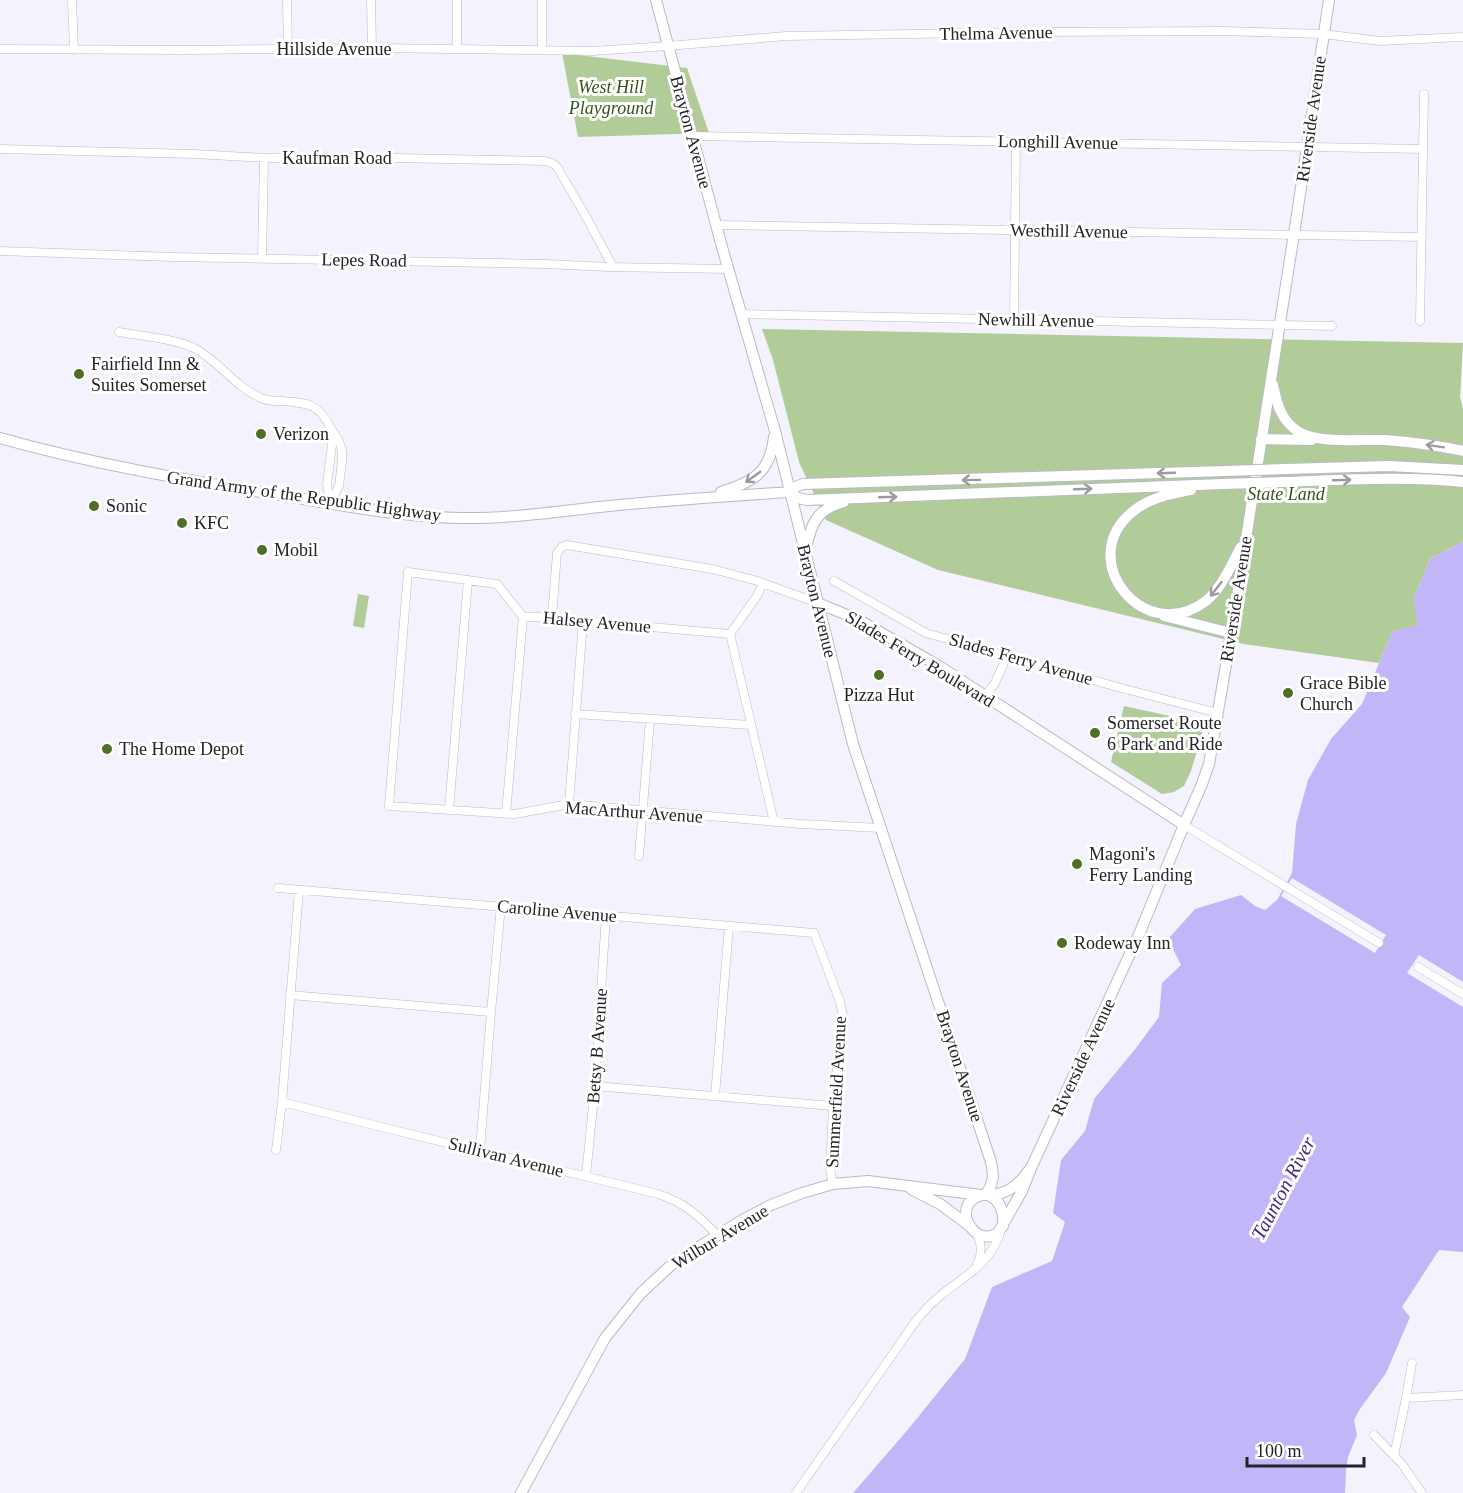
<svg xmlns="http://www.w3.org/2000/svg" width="1463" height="1493" font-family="Georgia,serif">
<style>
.green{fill:#b2cc99}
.water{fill:#c2b6f8}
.pier{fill:#f3f2fd}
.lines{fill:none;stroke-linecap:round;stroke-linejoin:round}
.minor-casing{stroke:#bcb9c7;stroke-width:9}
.major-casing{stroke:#bcb9c7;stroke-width:12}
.minor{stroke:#fff;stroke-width:8}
.major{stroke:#fff;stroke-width:10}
.major-bridge-casing{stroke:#bcb9c7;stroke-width:12;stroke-linecap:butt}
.major-bridge{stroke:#fff;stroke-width:10}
.oneway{stroke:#9c9c9e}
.poi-dot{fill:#4f6f25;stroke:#fff;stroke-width:2}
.labels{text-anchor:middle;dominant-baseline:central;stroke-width:6;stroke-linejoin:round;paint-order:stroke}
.street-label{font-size:18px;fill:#242328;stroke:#fff}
.park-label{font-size:18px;font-style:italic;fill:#39521a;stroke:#fff}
.poi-label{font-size:18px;fill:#242328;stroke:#fff;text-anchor:start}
.water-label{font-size:20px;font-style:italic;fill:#462884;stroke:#fff}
</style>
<rect width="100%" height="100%" fill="#f3f2fd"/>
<path class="green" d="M562,53L687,68L709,133L578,137Z
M762,329L1463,343L1460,397L1463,409V542L1430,559L1414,598L1418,625L1392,632L1379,663L1244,644L938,570L826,520L799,462L773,360Z
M358,594L369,596L364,628L353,626Z
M1124,706L1170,716L1203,727L1199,751H1197L1191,771L1184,786L1174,792L1162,794L1111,762Z"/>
<path class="water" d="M1463,542V1252L1439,1250L1402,1307L1410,1317L1386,1373L1360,1409L1354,1420L1357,1435L1348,1457L1346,1471L1345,1493H853L910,1427L965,1359L992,1287L1052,1261L1065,1222L1053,1213L1061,1160L1085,1131L1094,1099L1136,1048L1159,1017L1162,983L1181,965L1168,939L1195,909L1241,895L1255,906L1265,910L1277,900L1292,873L1296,824L1308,780L1331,739L1362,704L1392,632L1417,625L1414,598L1430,559Z"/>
<path class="pier" d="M1292,878L1386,935L1375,953L1281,896Z
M1419,955L1463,982V1007L1407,973Z"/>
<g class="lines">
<defs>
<path id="minor" d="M72,0L74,50
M287,0L288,49
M371,0L372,48
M457,0V49
M0,49L185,50L373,48L593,51L668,46L786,36L1032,32L1224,31L1323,34L1380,41L1461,37
M542,50V0
M693,136L1423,149
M0,149L194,154L266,158H395L545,161L552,163L557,167L584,213L613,267
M716,225L1422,237
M0,251L173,257L546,264L608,267L728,269
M262,258L264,158
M741,314L1332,326
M1014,319L1016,142
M1420,321L1424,94
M119,332C141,336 178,339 196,349C219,362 235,386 259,397C266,401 274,401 282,401C308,403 318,403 331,428
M331,428L339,441L342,451V461L339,486L330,503L327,484L332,445Z
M834,581L926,633L1121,688L1218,713
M763,583L757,596L730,634L774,822
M552,617L557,553L562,547L567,545L712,569L754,580L818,603
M730,634L583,621L552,617H523L497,584L408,572L389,806L515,814L569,804L801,824L880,828
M985,696L995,683L1007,656
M575,714L751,725
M569,804L583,621
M449,810L468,580
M506,814L523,617
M1184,825L1379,943
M639,856L650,720
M278,888L814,933L840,1002L843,1016L833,1106L830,1169L833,1184
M1418,967L1463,994
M290,995L491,1012
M595,1086L833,1106
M715,1096L729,926
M282,1102L381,1127L658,1194C685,1203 698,1215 717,1235
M276,1150L282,1102L299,890
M480,1150L491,1012L501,906
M586,1176L595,1086L606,915
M975,1269C982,1256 983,1245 976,1233
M1406,1398L1412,1363
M1374,1435L1402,1464L1422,1493
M1394,1456L1406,1398L1463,1395
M796,1493L915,1322C923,1312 931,1303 941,1295C967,1274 991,1264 1001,1230"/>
<path id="major" d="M656,0L722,247L775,431L853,744L991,1162C994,1175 994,1184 985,1195
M1273,385C1277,404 1281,421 1299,432C1318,444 1362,439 1385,440C1411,442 1437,445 1463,451
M0,438C93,464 185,480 280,495C339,505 400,517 460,518C510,519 560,511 609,506C669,500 730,496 790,492
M1261,439L1312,440
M1286,469L1389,466L1463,470
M1284,482C1344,480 1403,476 1463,482
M1191,490C1170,494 1148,498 1131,513C1075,561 1145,647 1206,601C1222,588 1231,565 1241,547
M721,492C753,482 770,473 774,437
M790,492L795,487L803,484L1225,471
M790,492L798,498L807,500L1222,484
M806,549C811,523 817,509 844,502
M818,603L859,620L939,666L1184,825
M1164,616L1231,633
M1032,1166C1025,1176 1017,1187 1004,1192C993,1197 977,1191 969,1203C958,1220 979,1246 998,1233L1022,1191L1032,1166L1140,932L1184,825L1202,784L1209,764L1228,653L1296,221L1329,0
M911,1189L940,1204L971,1227
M988,1195C1001,1200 1004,1213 1003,1226
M521,1493L605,1338L641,1293L669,1267L684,1256L744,1219L771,1205L802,1193L833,1184L868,1181L981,1195"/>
</defs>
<use href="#minor" class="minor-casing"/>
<use href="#major" class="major-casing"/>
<use href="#minor" class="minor"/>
<use href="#major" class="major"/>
<defs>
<path id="major-bridge" d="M1225,471L1286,469
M1222,484L1284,482"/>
</defs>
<use href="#major-bridge" class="major-bridge-casing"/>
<use href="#major-bridge" class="major-bridge"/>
</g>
<defs><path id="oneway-shaft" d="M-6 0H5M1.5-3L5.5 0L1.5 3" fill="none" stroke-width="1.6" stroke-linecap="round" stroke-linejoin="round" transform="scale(1.5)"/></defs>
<g class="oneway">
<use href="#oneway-shaft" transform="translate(1435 446) rotate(-171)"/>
<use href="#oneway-shaft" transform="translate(1166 473) rotate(178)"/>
<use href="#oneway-shaft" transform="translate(753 477) rotate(144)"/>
<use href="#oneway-shaft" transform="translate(971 480) rotate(179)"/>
<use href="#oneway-shaft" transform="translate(1342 480) rotate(-2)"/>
<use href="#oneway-shaft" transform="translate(1083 489) rotate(-2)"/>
<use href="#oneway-shaft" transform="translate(888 497) rotate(-2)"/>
<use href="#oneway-shaft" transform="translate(1216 589) rotate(128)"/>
</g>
<g class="poi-dot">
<circle cx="79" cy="374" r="6"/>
<circle cx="261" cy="434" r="6"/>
<circle cx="94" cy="506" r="6"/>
<circle cx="182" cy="523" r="6"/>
<circle cx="262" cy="550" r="6"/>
<circle cx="879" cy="675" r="6"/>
<circle cx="1288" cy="693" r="6"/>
<circle cx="1095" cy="733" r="6"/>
<circle cx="107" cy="749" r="6"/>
<circle cx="1077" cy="864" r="6"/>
<circle cx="1062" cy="943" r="6"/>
</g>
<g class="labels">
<g class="street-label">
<text transform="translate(996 33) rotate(-1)">Thelma Avenue</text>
<text x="334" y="49">Hillside Avenue</text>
<text transform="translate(1311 119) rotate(-82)">Riverside Avenue</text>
<text transform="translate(691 132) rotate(75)">Brayton Avenue</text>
<text transform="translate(1058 142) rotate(1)">Longhill Avenue</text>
<text x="337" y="158">Kaufman Road</text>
<text transform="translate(1069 231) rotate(1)">Westhill Avenue</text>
<text transform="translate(364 260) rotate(1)">Lepes Road</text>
<text transform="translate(1036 320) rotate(1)">Newhill Avenue</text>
<text transform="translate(304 496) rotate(8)">Grand Army of the Republic Highway</text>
<text transform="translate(1236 599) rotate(-81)">Riverside Avenue</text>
<text transform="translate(817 601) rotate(76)">Brayton Avenue</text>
<text transform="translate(597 622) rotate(5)">Halsey Avenue</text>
<text transform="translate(920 659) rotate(31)">Slades Ferry Boulevard</text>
<text transform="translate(1021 659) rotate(16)">Slades Ferry Avenue</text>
<text transform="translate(634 812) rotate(4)">MacArthur Avenue</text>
<text transform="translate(557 911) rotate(5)">Caroline Avenue</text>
<text transform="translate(597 1046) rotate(-86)">Betsy B Avenue</text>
<text transform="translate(1083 1057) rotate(-65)">Riverside Avenue</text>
<text transform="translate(960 1066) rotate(72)">Brayton Avenue</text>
<text transform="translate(836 1092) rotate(-87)">Summerfield Avenue</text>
<text transform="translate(506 1157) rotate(14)">Sullivan Avenue</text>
<text transform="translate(720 1237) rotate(-31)">Wilbur Avenue</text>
</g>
<g class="park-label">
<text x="611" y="87">West Hill<tspan x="611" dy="21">Playground</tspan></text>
<text x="1286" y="494">State Land</text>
</g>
<g class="poi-label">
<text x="91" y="364">Fairfield Inn &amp;<tspan x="91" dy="21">Suites Somerset</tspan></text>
<text x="273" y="434">Verizon</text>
<text x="106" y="506">Sonic</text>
<text x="194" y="523">KFC</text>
<text x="274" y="550">Mobil</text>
<text x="1300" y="683">Grace Bible<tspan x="1300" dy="21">Church</tspan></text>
<text x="879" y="695" text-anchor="middle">Pizza Hut</text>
<text x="1107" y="723">Somerset Route<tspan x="1107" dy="21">6 Park and Ride</tspan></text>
<text x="119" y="749">The Home Depot</text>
<text x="1089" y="854">Magoni's<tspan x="1089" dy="21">Ferry Landing</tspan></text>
<text x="1074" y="943">Rodeway Inn</text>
</g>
<g class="water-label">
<text transform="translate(1283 1188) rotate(-62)">Taunton River</text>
</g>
</g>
<path d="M1247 1457v9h117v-9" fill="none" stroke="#242328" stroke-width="3"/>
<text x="1256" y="1457" font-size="18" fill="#242328" stroke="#ffffff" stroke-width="4.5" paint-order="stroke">100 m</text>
</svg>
